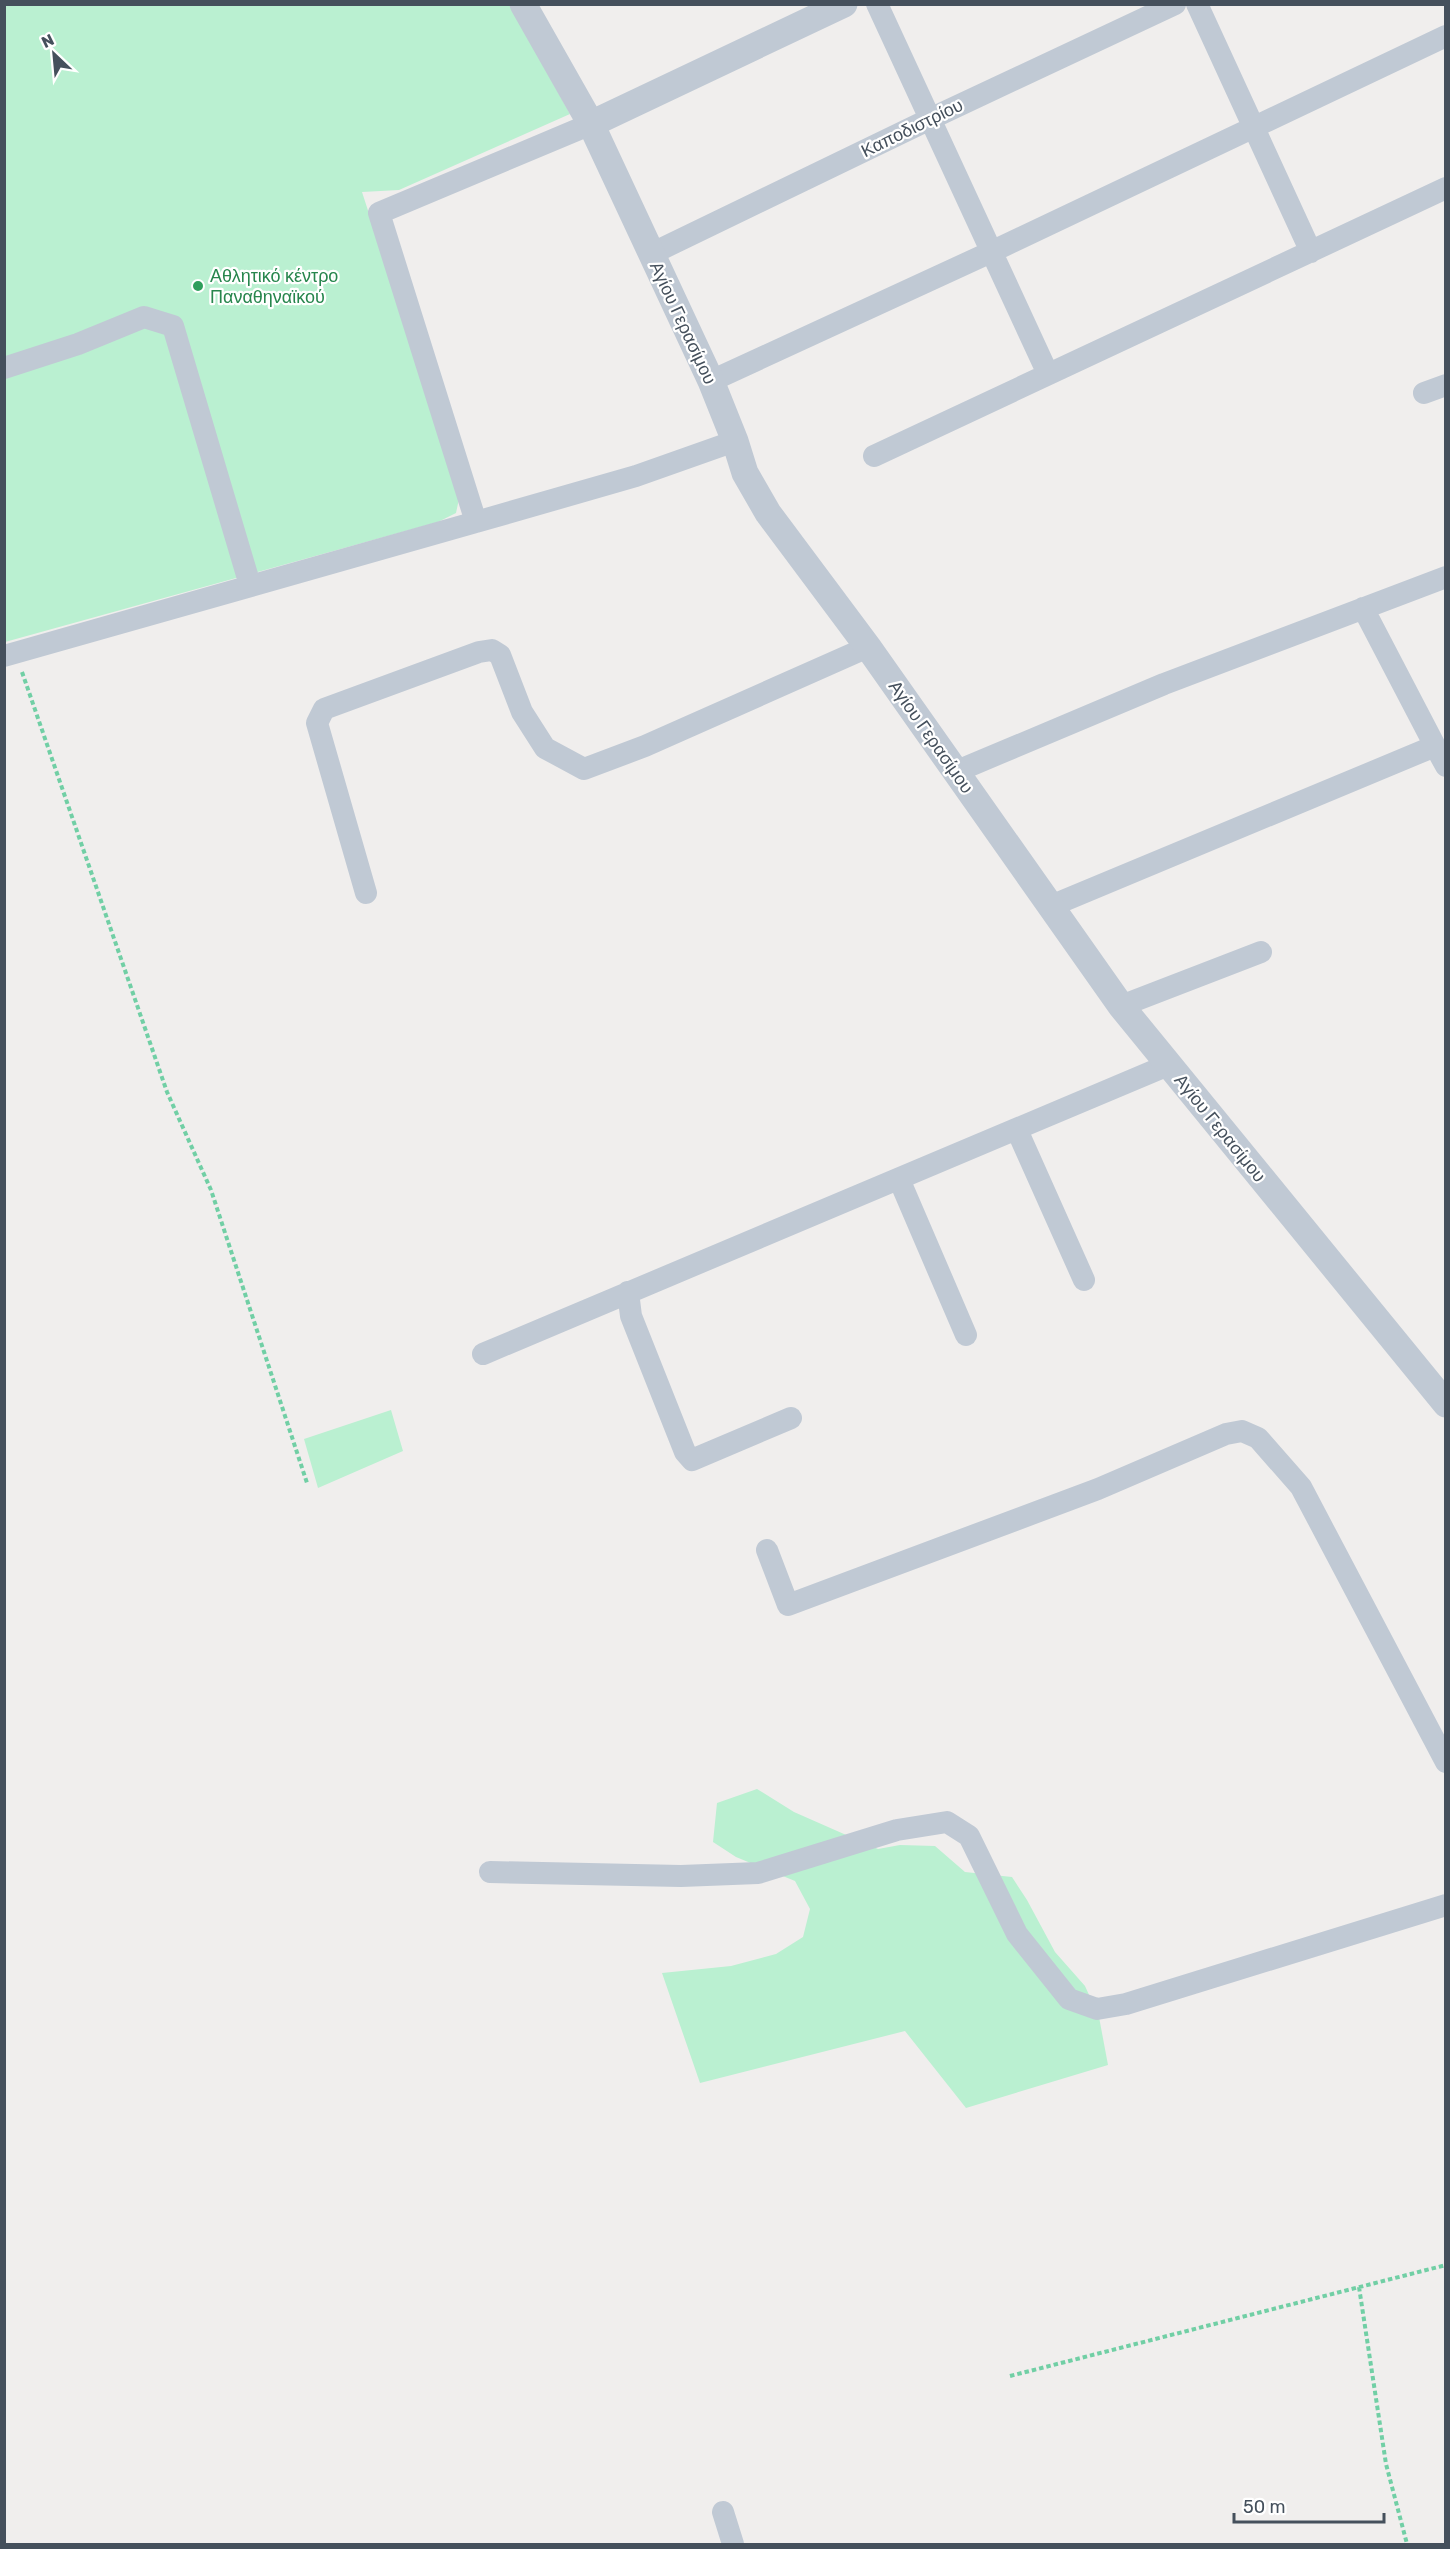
<svg xmlns="http://www.w3.org/2000/svg" width="1450" height="2549" font-family="Rubik,sans-serif">
<style>
.green{fill:#baf0d1}
.lines{fill:none;stroke-linecap:round;stroke-linejoin:round}
.path{stroke:#71cfa5;stroke-width:4;stroke-dasharray:4.5 3;stroke-linecap:butt}
.minor{stroke:#c0c9d4;stroke-width:22}
.tertiary{stroke:#c0c9d4;stroke-width:27}
.leisure-dot{fill:#2e9e5b;stroke:#fff;stroke-width:2}
.labels{text-anchor:middle;dominant-baseline:central;stroke-width:4.5;stroke-linejoin:round;paint-order:stroke}
.street-label{font-size:18px;fill:#45505c;stroke:#fff}
.leisure-label{font-size:18px;fill:#27864d;stroke:#fff;text-anchor:start}
</style>
<rect width="100%" height="100%" fill="#f0eeed"/>
<path class="green" d="M5,5H510L570,114L399,190L362,192L460,494L456,513L438,522L5,642Z
M391,1410L403,1451L318,1488L304,1439Z
M757,1789L794,1812L878,1849L900,1845L935,1846L965,1872L1012,1877L1027,1900L1055,1952L1085,1986L1099,2017L1108,2065L966,2108L905,2031L700,2083L662,1973L731,1966L776,1954L803,1937L810,1909L795,1881L736,1857L713,1842L717,1803Z"/>
<g class="lines">
<path class="path" d="M22,672L167,1092L211,1190L307,1483
M1359,2287L1386,2464L1407,2544
M1010,2376L1446,2265"/>
<path class="minor" d="M877,4L1048,374
M1197,4L1311,252
M591,124L379,213L476,522L636,476L735,441
M651,254L930,119L1175,4
M4,368L78,344L144,317L173,326L250,585
M711,381L991,252L1446,36
M1424,393L1446,385
M874,456L1446,188
M4,656L476,522
M1435,746L1446,766
M955,772L1164,684L1446,577
M366,893L317,723L324,709L479,652L492,650L500,655L522,712L545,748L584,769L645,746L868,647
M1051,906L1435,746L1363,608
M1121,1006L1261,952
M1017,1130L1084,1280
M899,1179L966,1335
M628,1292L631,1316L685,1452L692,1460L791,1418
M483,1354L1168,1065
M767,1550L788,1605L1098,1489L1226,1434L1242,1431L1258,1438L1301,1487L1446,1762
M490,1872L681,1876L758,1873L897,1830L947,1822L969,1836L1017,1934L1069,1999L1097,2009L1126,2004L1446,1905
M723,2512L733,2544"/>
<path class="tertiary" d="M523,4L591,124L711,381L735,441L745,473L768,513L868,647L1121,1006L1446,1404
M591,124L844,4"/>
</g>
<circle class="leisure-dot" cx="198" cy="286" r="6"/>
<g class="labels">
<g class="street-label">
<text transform="translate(912 128) rotate(-26)">Καποδιστρίου</text>
<text transform="translate(683 323) rotate(65)">Αγίου Γερασίμου</text>
<text transform="translate(931 737) rotate(55)">Αγίου Γερασίμου</text>
<text transform="translate(1220 1128) rotate(51)">Αγίου Γερασίμου</text>
</g>
<g class="leisure-label">
<text x="210" y="276">Αθλητικό κέντρο<tspan x="210" dy="21">Παναθηναϊκού</tspan></text>
</g>
</g>
<rect width="1450" height="2549" fill="none" stroke="#45505c" stroke-width="12"/>
<g transform="translate(54 54) rotate(334)" stroke="#ffffff" stroke-width="4.5" paint-order="stroke">
<path d="M0-4.5L10 22L0 15L-10 22Z" fill="#45505c"/>
<text y="-9" font-size="16" font-weight="bold" text-anchor="middle" fill="#45505c">N</text>
</g>
<path d="M1234 2513v9h150v-9" fill="none" stroke="#45505c" stroke-width="3"/>
<text x="1243" y="2513" font-size="18" fill="#45505c" stroke="#ffffff" stroke-width="4.5" paint-order="stroke">50 m</text>
</svg>
